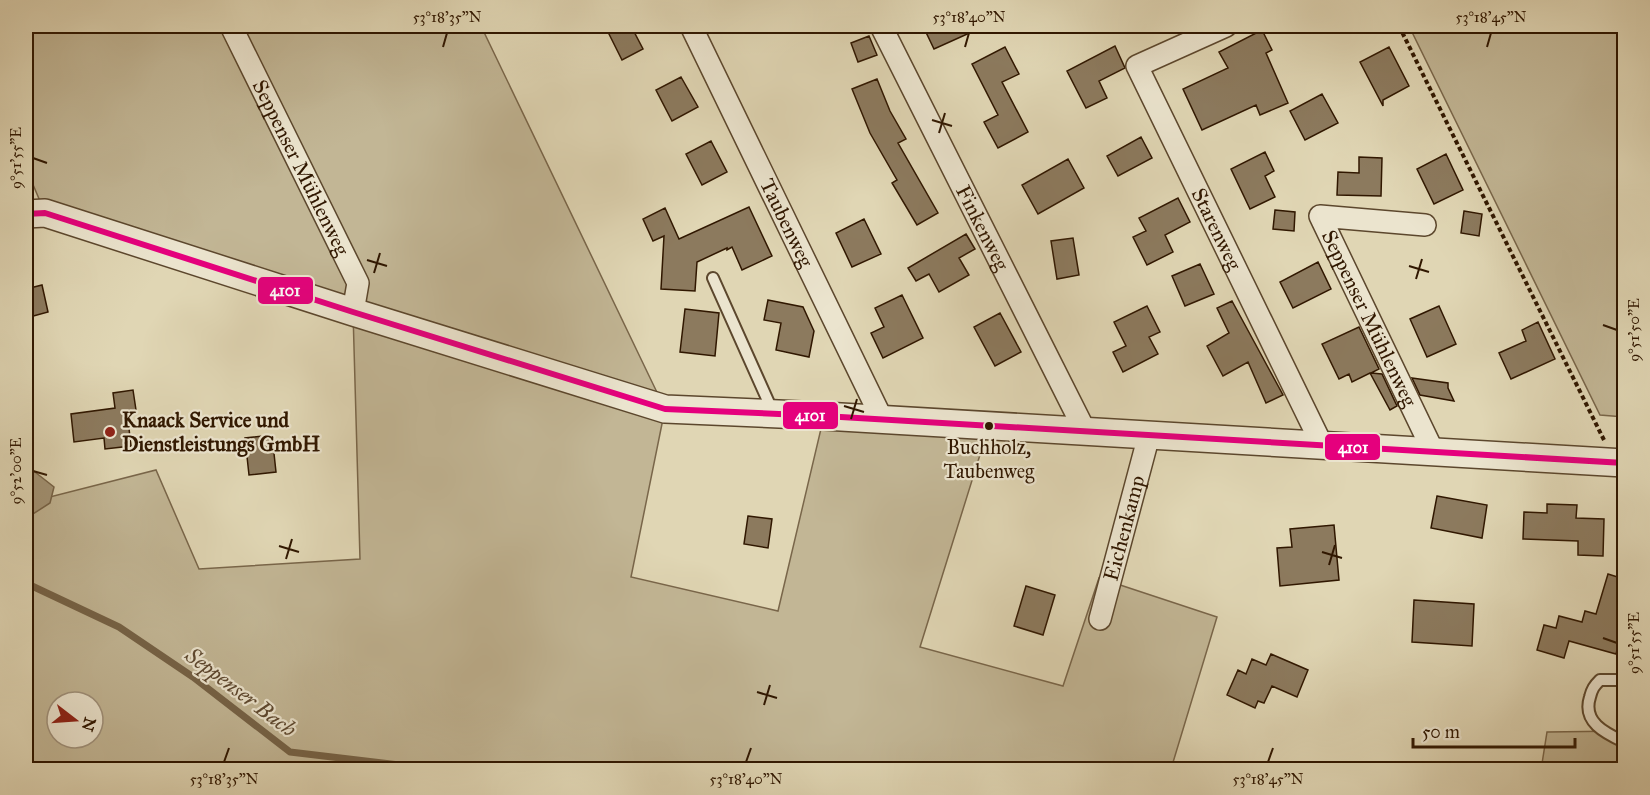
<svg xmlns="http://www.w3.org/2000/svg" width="1650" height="795" font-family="'IM FELL Great Primer',serif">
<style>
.green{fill:#c2b695;stroke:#79664a;stroke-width:1.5;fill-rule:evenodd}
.water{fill:#a49577;stroke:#766347;stroke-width:1.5}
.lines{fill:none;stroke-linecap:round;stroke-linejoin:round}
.stream{stroke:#766347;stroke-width:7}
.building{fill:#8c7a5e;stroke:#301700;stroke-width:1.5}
.service-casing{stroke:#5c472d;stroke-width:14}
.minor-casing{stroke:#5c472d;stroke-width:24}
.tertiary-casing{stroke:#5c472d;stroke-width:30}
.path{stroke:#301700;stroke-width:4;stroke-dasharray:4.5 3;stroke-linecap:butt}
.service{stroke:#ebe4ce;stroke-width:10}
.minor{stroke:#ebe4ce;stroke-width:21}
.tertiary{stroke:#ebe4ce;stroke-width:27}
.bus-1-casing{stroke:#ebe4ce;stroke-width:10}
.bus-1{stroke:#e5007d;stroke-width:6}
.ticks{fill:none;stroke:#301700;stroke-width:2}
.bus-dot{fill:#301700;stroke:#ebe4ce;stroke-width:2}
.poi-dot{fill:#8f2418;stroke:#ebe4ce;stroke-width:2}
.labels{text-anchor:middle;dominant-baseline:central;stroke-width:4.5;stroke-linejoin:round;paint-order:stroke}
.bus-label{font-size:20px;fill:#301700;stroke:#ebe4ce}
.street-label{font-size:21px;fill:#301700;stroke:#ebe4ce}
.poi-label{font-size:21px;font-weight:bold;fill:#301700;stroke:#ebe4ce;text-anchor:start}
.water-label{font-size:22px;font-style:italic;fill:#5e4930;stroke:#ebe4ce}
.line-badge{stroke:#ebe4ce;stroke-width:2}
.badge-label{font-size:16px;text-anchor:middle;font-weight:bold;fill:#fff}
.neatline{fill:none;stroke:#301700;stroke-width:2}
.ticks-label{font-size:15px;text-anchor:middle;fill:#301700}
</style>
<rect width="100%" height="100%" fill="#e0d6b4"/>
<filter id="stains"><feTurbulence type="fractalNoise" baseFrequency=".00333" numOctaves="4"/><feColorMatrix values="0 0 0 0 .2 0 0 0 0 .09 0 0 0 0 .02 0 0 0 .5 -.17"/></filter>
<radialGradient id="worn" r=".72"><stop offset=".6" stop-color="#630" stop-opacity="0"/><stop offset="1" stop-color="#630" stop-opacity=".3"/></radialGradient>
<path class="green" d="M26,26H481L665,409L631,577L778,611L824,416L989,426L920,647L1063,686L1099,578L1217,617L1171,769H26V503L156,470L199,569L360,559L353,312L45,213L26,168ZM57,702H93V738H57Z
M1409,26H1624V417L1600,415Z
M1624,731V769L1541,770L1547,732Z"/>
<path class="water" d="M26,465L54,487L50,503L33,514L26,512Z"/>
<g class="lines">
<path class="stream" d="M26,585L32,586L119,627L193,677L290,752L416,767L453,770"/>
</g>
<path class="building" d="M605,26H631L643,49L622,60Z
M923,26H985L934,49Z
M1262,30L1272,50L1266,53L1288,103L1260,115L1256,105L1202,130L1183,89L1228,68L1219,52Z
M869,36L877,55L858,62L851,43Z
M1115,46L1125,68L1099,81L1107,98L1086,108L1067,71Z
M1005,47L1019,74L1002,82L1028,132L998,148L984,122L998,115L972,64Z
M1389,47L1409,86L1383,100V106L1360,62Z
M681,77L698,107L672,121L656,90Z
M877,79L890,111L906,139L898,143L938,213L917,225L892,183L897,180L870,133L852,89Z
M1322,94L1338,123L1305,140L1290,111Z
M1141,137L1152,158L1118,176L1107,156Z
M711,141L727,172L702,185L686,154Z
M1265,152L1274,171L1265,176L1275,197L1250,209L1231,169Z
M1446,154L1463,190L1434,204L1417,169Z
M1359,157L1382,158L1381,196L1337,195L1338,172L1359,173Z
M1068,159L1084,188L1038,214L1022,185Z
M1178,198L1190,222L1165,235L1173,252L1147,265L1133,237L1146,231L1139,218Z
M749,207L772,256L742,270L732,247L727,250V248L697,262L695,291L661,289L664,236L653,241L643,219L665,208L679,239Z
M1275,210L1295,212L1294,231L1273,229Z
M1464,211L1482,214L1479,236L1461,233Z
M864,219L881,254L852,267L836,233Z
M966,234L975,249L959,258L969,275L939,292L929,274L916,281L908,268Z
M1073,238L1079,275L1057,279L1051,241Z
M1318,262L1331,289L1293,308L1280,282Z
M1200,264L1214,294L1185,306L1172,276Z
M42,285L48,312L26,318V289Z
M902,295L923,338L883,358L871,333L884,327L875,308Z
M768,300L803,307L814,331L809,357L776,350L781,323L764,320Z
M1232,301L1283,395L1266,403L1248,362L1223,376L1207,346L1229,333L1217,308Z
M1147,306L1160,332L1149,337L1158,354L1123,372L1113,352L1126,346L1114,322Z
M1439,306L1456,344L1427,357L1410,319Z
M685,309L719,313L715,356L680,352Z
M1000,313L1021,352L995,366L974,327Z
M1538,322L1555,359L1511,379L1499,353L1526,341L1522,330Z
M1359,327L1379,369L1371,373L1382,374L1397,406L1390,410L1370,373L1352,382L1349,374L1339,379L1322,344Z
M1412,378L1448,383V388L1454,401L1420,395Z
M133,390L136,410L127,411L131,446L105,449L104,438L74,442L71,414L115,408L113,393Z
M272,435L276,472L249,475L245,438Z
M1437,496L1487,505L1482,538L1431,528Z
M1547,504L1577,505L1576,518L1604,519L1603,556L1578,555V541L1523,539L1524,512L1547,513Z
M748,516L772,519L768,548L744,544Z
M1334,525L1339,580L1280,586L1277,548L1292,547L1290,529Z
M1608,574L1624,579V624L1616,654L1569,641L1564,658L1537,650L1544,625L1556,628L1559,616L1582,622L1585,611L1596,614Z
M1026,586L1055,595L1043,635L1014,626Z
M1414,600L1474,604L1472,646L1412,642Z
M1271,654L1308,670L1297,697L1272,686L1264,703L1258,701L1255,708L1227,695L1238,670L1246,674L1252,659L1266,665Z"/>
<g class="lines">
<defs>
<path id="service" d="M713,278L773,412
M1624,680H1600C1594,686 1592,689 1590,697C1582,722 1605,733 1624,742"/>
<g id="minor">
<path id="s1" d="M231,26L358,283L353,312"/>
<path id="s2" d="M691,26L882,419"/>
<path id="s3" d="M881,26L1085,431"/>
<path id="s4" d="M1226,26L1137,66L1322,445"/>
<path id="s5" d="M1425,225L1320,216L1433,451"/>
<path id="s6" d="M1100,619L1149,435"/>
</g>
<path id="tertiary" d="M26,214L45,213L353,312L665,409L824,416L1624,463"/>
</defs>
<use href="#service" class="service-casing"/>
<use href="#minor" class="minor-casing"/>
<use href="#tertiary" class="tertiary-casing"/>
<path class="path" d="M1399,26L1604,440"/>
<use href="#service" class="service"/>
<use href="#minor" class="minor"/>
<use href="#tertiary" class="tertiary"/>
<defs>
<path id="bus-1" d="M26,214L45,213L353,312L665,409L824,416L1624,463"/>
</defs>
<use href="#bus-1" class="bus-1-casing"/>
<use href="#bus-1" class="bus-1"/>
</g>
<path class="ticks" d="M443,47L447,33M965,47L969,33M1487,47L1491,33M932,120L952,126M939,133L945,113M33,158L47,163M367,260L387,266M1409,266L1429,272M374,273L380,253M1416,279L1422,259M1603,325L1617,330M844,406L864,412M851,419L857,399M33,471L47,475M279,546L299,552M1322,552L1342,558M286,559L292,539M1329,565L1335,545M1603,638L1617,643M757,692L777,698M764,705L770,685M224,762L229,748M746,762L751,748M1268,762L1273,748"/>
<circle class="bus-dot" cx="989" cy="426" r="5"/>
<circle class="poi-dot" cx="110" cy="432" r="6"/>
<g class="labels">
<g class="bus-label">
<text x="989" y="447">Buchholz,<tspan x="989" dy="24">Taubenweg</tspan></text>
</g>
<g class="street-label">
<text stroke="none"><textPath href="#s1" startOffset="158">Seppenser Mühlenweg</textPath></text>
<text stroke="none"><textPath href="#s2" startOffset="219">Taubenweg</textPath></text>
<text stroke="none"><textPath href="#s3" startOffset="226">Finkenweg</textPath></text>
<text stroke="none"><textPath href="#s4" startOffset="279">Starenweg</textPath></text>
<text stroke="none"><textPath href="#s5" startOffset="219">Seppenser Mühlenweg</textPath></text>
<text stroke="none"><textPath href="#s6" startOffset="94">Eichenkamp</textPath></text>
</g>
<g class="poi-label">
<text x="122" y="420">Knaack Service und<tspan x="122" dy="24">Dienstleistungs GmbH</tspan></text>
</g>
<g class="water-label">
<text transform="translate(241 692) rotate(37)">Seppenser Bach</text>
</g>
</g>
<g class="line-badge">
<rect x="257" y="276" width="57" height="29" rx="6" fill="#e5007d"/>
<rect x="782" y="401" width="57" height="29" rx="6" fill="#e5007d"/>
<rect x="1324" y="433" width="57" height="28" rx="6" fill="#e5007d"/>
</g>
<g class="badge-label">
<text x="285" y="296">4101</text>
<text x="810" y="421">4101</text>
<text x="1353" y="453">4101</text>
</g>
<rect width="1650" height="795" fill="none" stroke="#e0d6b4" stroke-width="66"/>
<g transform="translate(75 720) rotate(107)"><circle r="28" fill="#ebe4ce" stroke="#a0927c" stroke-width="1.5"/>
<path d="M0-4.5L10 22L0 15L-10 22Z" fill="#8f2418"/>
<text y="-9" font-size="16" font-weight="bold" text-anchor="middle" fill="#301700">N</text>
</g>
<path d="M1413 738v9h162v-9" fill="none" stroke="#301700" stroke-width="3"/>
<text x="1422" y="738" font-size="18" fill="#301700" stroke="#ebe4ce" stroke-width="4.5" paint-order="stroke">50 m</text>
<rect x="33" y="33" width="1584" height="729" class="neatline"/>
<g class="ticks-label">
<text x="447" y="22">53°18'35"N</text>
<text x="969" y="22">53°18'40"N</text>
<text x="1491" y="22">53°18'45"N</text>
<text transform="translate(16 158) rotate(-90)" y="5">9°51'55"E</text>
<text transform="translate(1634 330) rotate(-90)" y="5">9°51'50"E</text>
<text transform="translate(16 471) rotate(-90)" y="5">9°52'00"E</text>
<text transform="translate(1634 643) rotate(-90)" y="5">9°51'55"E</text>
<text x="224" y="784">53°18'35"N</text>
<text x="746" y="784">53°18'40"N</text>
<text x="1268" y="784">53°18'45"N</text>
</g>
<rect width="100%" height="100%" filter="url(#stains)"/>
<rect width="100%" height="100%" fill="url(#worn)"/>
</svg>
